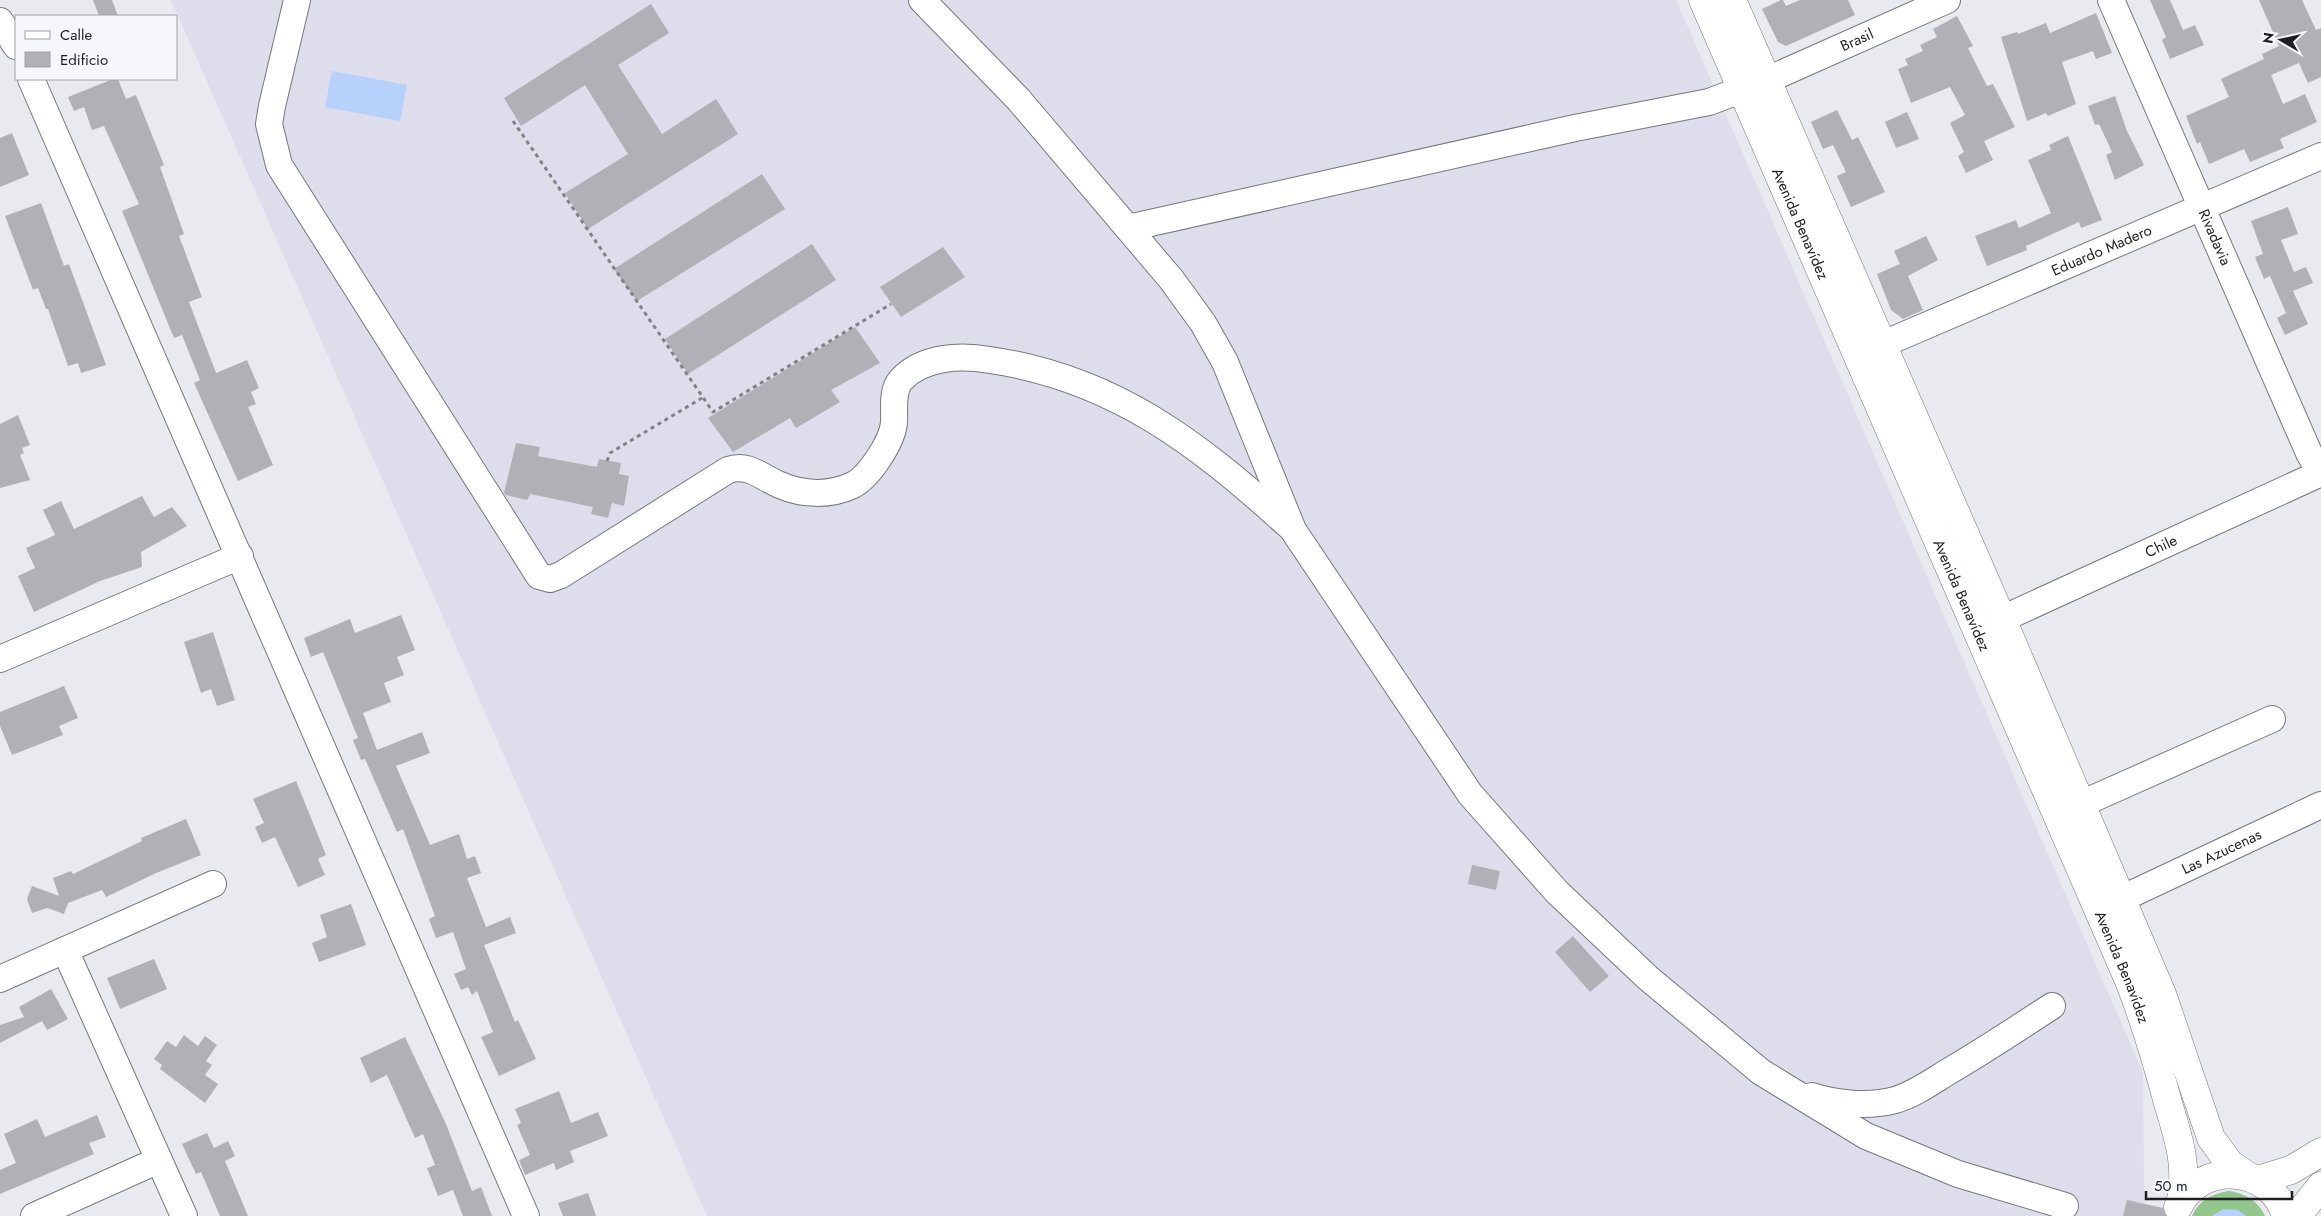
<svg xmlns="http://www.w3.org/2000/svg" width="2321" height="1216" font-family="Jost,sans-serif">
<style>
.built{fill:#ddddeb}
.green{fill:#92c68c}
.water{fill:#b6d2fc}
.building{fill:#b0b0b7}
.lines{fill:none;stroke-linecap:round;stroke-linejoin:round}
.minor-casing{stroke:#77777d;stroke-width:28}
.major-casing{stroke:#77777d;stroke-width:29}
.path{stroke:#818186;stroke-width:3;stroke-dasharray:4 4;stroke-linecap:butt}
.minor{stroke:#fff;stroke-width:26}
.major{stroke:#fff;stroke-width:28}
.labels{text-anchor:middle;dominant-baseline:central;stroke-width:4;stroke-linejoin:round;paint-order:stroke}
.street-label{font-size:15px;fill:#1f1f21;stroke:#f6f6fd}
</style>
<rect width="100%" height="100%" fill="#e9e9f0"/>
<path class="built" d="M171,0H1676L2143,1073L2144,1216H707Z"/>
<path class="green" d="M2229,1191C2246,1194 2257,1200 2265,1216H2192C2199,1200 2212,1194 2229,1191Z"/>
<path class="water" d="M332,71L407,85L400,121L325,107Z
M2223,1209L2238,1210L2246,1216H2212Z"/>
<path class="building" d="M93,0H112L118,16H99Z
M1781,0H1783L1786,6L1800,0H1848L1855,15L1786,46L1778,42L1762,9Z
M2150,0H2170L2183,30L2195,25L2204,45L2170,59L2162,40L2166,37Z
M2259,0H2302L2316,30L2321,28V77L2308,83L2299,63L2271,75L2283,104L2305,94L2317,122L2280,139L2284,148L2250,162L2244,149L2209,164L2200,142L2197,144L2186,116L2229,97L2221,79L2264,59L2262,54L2279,46Z
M651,4L669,33L618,65L662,134L716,99L738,134L588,229L565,193L628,154L585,85L521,126L504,98Z
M2096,13L2112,53L2096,59L2093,51L2062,62L2076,104L2048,116L2046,113L2027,121L2001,37L2017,32L2018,34L2046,23L2050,33Z
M1957,16L1973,46L1968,48L1987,86L1993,84L2015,127L1984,141L1993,160L1966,173L1958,156L1964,152L1950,123L1965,115L1950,87L1911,103L1898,69L1908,65L1905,59L1923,51L1920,45L1937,37L1933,29Z
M113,79H118L126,99L136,95L164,165L160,167L184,234L179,236L202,297L189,302L216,373L247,360L259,388L251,392L256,404L248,407L273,465L238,481L194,383L200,380L182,335L174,338L122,211L139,204L104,126L92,130L84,107L74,111L68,97Z
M2115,96L2127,131L2144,165L2115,180L2106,155L2112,152L2099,124L2095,125L2088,106Z
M1837,110L1852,140L1858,137L1885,192L1851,207L1837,176L1846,172L1833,145L1823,149L1811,122Z
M1907,112L1919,139L1896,148L1885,122Z
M12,133L29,175L0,187V138Z
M2068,136L2102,220L2081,228L2079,222L2026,246L2027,250L1987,266L1975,236L2016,220L2019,228L2051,213L2028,160L2051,150L2049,145Z
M762,174L785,209L637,301L614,269Z
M41,203L64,266L69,264L106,365L81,373L78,363L68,366L48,309H46L38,288L33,290L5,216Z
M2288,207L2298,234L2281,240L2294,272L2306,267L2313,283L2293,291L2308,324L2285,335L2277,318L2286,313L2270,276L2264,279L2255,257L2263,254L2251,221Z
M1926,236L1938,260L1908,276L1923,310L1903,319L1891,310L1877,274L1900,264L1894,251Z
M812,244L836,280L688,374L665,339Z
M943,247L965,277L901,317L880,287Z
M855,327L880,363L831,390L840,402L796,428L790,418L733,452L708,418Z
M18,415L30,445L22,448L24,453L20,455L30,480L0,488V424Z
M516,443L540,447L538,456L597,467L599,459L621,463L619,474L629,476L624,506L612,503L608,518L591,514L593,507L530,494L527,500L506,495L504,493Z
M142,496L154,517L172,507L187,526L141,552L142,567L100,581L34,612L18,576L35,568L26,548L55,535L43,510L61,501L74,529Z
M401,615L415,650L397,657L404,675L384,683L391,702L363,713L377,750L422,732L430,753L396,766L430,845L459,834L467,859L475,856L481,873L467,878L486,927L510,917L516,933L484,945L515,1022L518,1020L536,1059L499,1076L481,1037L493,1032L477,991L472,995L468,987L461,990L454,974L466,969L453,932L436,938L429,919L435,916L403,829L397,832L365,759L361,760L353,740L358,738L323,652L311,657L304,638L350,619L355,633Z
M213,632L235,700L217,706L211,689L201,693L184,642Z
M64,686L78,718L59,726L63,735L12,755L0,726V712Z
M296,781L326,855L318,859L325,875L298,887L275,837L262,843L255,827L264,823L253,799Z
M186,819L201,855L156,873L106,897L102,890L68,903L64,914L47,908L32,913L27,899L32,886L59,896L53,878L71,871L73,874L142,841L141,838Z
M1472,865L1500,871L1496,890L1468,884Z
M351,904L366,945L319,962L312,943L327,937L320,915Z
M1573,936L1609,976L1590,992L1555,952Z
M154,959L167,989L120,1009L107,978Z
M51,989L68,1019L47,1030L42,1021L0,1043V1025L24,1017L19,1007Z
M184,1035L198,1046L205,1036L217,1045L206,1061L212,1065L205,1075L218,1084L205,1103L160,1069L162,1065L154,1059L167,1041L176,1047Z
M405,1037L446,1124L472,1191L481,1187L492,1216H463L453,1190L438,1196L427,1168L435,1165L423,1134L415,1138L387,1075L371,1083L360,1058Z
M559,1091L571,1123L598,1112L608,1136L570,1151L574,1162L556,1170L554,1163L525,1175L519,1160L530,1155L517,1125L521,1123L515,1109Z
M97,1115L106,1137L89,1143L94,1154L0,1194V1170L16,1163L4,1134L37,1119L45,1137Z
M207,1133L214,1148L228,1141L235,1156L225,1161L248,1216H220L201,1172L196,1174L182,1144Z
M588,1193L596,1216H563L558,1203Z
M2127,1200L2163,1208L2166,1216H2123Z"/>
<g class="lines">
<defs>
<g id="minor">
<path d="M297,0L272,106L269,124L279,165L539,576L550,579L561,575L728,470C749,463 761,477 780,485C803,495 830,496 853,485C869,477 892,442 894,423C895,410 891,391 901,380C923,356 961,355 990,360C1114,378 1199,444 1289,526"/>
<path d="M922,0L1019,100L1171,279L1203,323L1225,362L1293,530L1470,794L1557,892L1648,978L1761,1072L1866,1136L1958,1174L2065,1206"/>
<path id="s1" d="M2111,0L2309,453L2321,474"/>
<path d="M0,21L16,46"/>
<path d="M31,79L526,1216"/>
<path id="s2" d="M1128,228L1575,128L1709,102L1767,80L1947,0"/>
<path id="s3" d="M1881,345L2321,156"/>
<path id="s4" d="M2002,619L2321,473"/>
<path d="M0,659L240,556"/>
<path d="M2081,804L2272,719"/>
<path id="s5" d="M2121,899L2321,805"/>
<path d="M65,950L184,1216"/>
<path d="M0,979L213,884"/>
<path d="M1812,1096C1836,1104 1870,1107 1895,1100C1913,1095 1930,1083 1946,1073C1982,1052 2017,1029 2052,1006"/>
<path d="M34,1216L159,1160"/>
</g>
<g id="major">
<path id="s6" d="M1703,0L2130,983C2145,1022 2157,1062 2168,1103C2178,1137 2188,1164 2181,1200"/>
<path d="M1732,0L2002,619L2162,994L2211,1138L2230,1164L2248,1176"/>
<path d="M2258,1180L2291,1170L2321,1152"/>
<path d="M2178,1207C2201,1159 2272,1166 2286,1216"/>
<path d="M2297,1216L2321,1186"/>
</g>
</defs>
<use href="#minor" class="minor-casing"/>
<use href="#major" class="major-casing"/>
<path class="path" d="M513,121L713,412L891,304
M607,461L610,453L702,398"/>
<use href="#minor" class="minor"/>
<use href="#major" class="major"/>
</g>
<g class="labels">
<g class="street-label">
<text stroke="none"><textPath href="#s2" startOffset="755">Brasil</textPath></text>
<text stroke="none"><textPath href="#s6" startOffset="244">Avenida Benavídez</textPath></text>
<text stroke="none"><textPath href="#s1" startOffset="259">Rivadavia</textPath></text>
<text stroke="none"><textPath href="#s3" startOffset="240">Eduardo Madero</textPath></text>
<text stroke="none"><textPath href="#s4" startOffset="175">Chile</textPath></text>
<text stroke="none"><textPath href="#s6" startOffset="649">Avenida Benavídez</textPath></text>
<text stroke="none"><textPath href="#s5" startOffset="111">Las Azucenas</textPath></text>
<text stroke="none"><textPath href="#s6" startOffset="1054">Avenida Benavídez</textPath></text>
</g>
</g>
<rect x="15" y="15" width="162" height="65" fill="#f6f6fd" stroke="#a0a0a5"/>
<rect x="25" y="31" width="25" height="8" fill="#ffffff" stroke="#a0a0a5"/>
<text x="60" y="40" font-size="15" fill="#1f1f21">Calle</text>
<rect x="25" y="52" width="25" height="15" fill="#b0b0b7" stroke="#a0a0a5"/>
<text x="60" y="65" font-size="15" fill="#1f1f21">Edificio</text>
<g transform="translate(2281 40) rotate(279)" stroke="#f6f6fd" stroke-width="4" paint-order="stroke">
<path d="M0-4L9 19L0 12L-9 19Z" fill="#1f1f21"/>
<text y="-8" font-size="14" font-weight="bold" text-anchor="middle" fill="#1f1f21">N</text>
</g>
<path d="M2146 1191v8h146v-8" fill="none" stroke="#1f1f21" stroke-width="2.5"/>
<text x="2154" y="1191" font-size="15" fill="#1f1f21" stroke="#f6f6fd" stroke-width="4" paint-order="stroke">50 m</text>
</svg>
